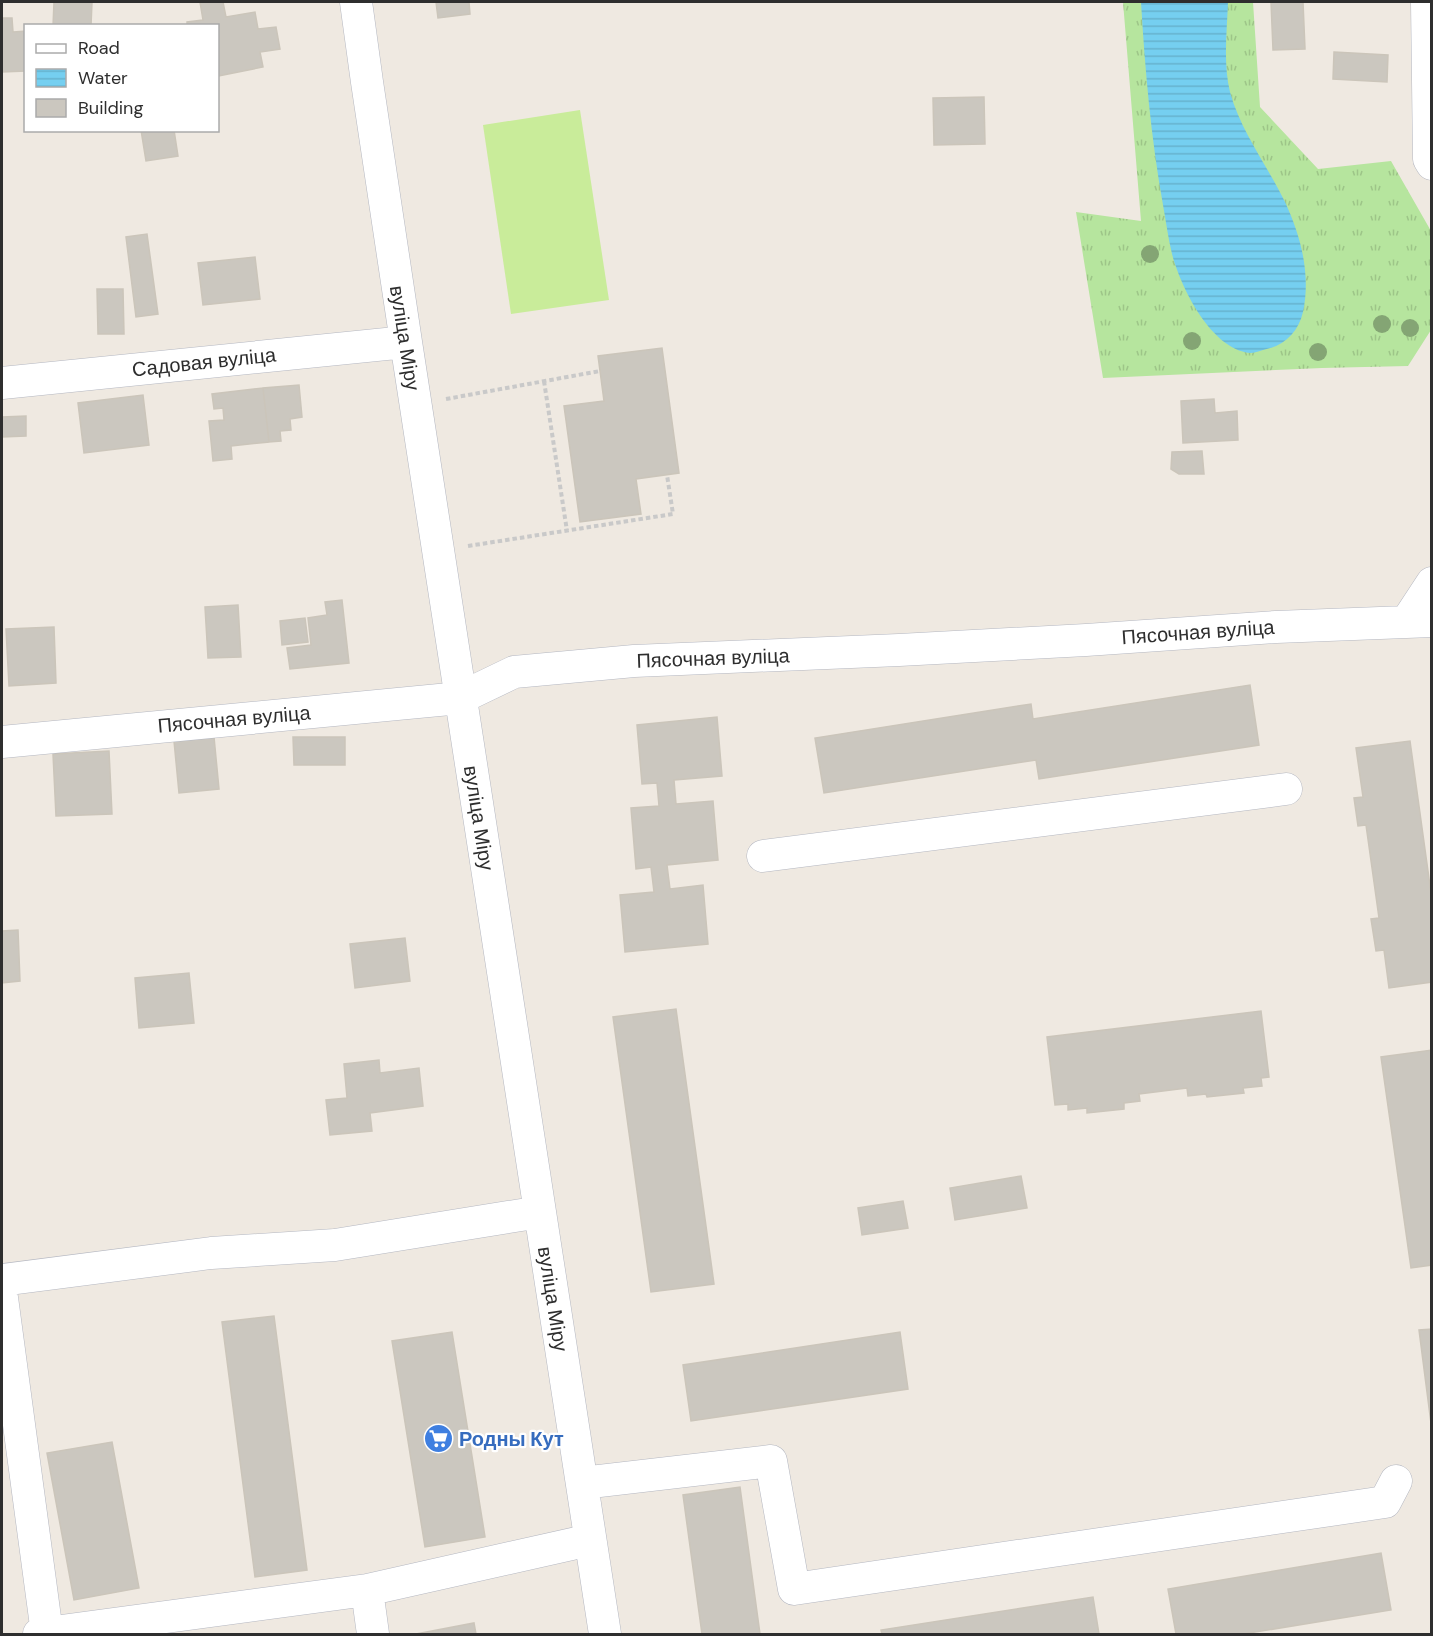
<svg xmlns="http://www.w3.org/2000/svg" width="1433" height="1636" font-family="'DM Sans',sans-serif">
<style>
.grass{fill:url(#grass-tufts)}
.pitch{fill:#c9ec9a}
.water{fill:url(#water-rules)}
.building{fill:#cbc7bf;stroke:#cbc5ba;stroke-width:1.5}
.lines{fill:none;stroke-linecap:round;stroke-linejoin:round}
.minor-casing{stroke:#b4b7c1;stroke-width:33}
.path{stroke:#c9c9c9;stroke-width:4;stroke-dasharray:4.5 3;stroke-linecap:butt}
.minor{stroke:#fff;stroke-width:32}
.tree{fill:#84a574}
.labels{text-anchor:middle;dominant-baseline:central;stroke-width:4.5;stroke-linejoin:round;paint-order:stroke}
.street-label{font-size:20px;fill:#2e2e2e;stroke:#fff}
.shop-label{font-size:20px;font-weight:bold;fill:#366cbe;stroke:#fff;text-anchor:start}
</style>
<defs>
<pattern id="grass-tufts" width="24" height="20" patternUnits="userSpaceOnUse" patternTransform="scale(1.5)"><rect width="24" height="20" fill="#b6e59e"/><path d="M3 7l-1-3M5 7V3M7 7l1-3M15 17l-1-3M17 17v-4M19 17l1-3" fill="none" stroke="#9dc588"/></pattern>
<pattern id="water-rules" width="6" height="5" patternUnits="userSpaceOnUse" patternTransform="scale(1.5)"><rect width="6" height="5" fill="#75cff0"/><path d="M0 2.5h6" fill="none" stroke="#66b2ce"/></pattern>
</defs>
<rect width="100%" height="100%" fill="#efe9e1"/>
<path class="grass" d="M1123,2H1253L1260,107L1318,169L1391,161L1431,231V330L1408,366L1322,368L1103,378L1076,212L1141,221Z"/>
<path class="pitch" d="M580,110L609,300L511,314L483,125Z"/>
<path class="water" d="M1141,2H1228C1227,31 1223,63 1230,92C1241,132 1267,165 1285,202C1301,236 1311,275 1303,312C1298,333 1284,346 1263,350C1259,351 1254,353 1250,353C1211,349 1181,288 1172,254C1168,238 1166,221 1163,205C1151,138 1145,70 1141,2Z"/>
<path class="building" d="M54,2H92L91,26H53Z
M200,2H223L226,17L255,12L258,29L276,27L280,49L260,52L263,67L218,76V26H187V22L203,20Z
M436,2H469L470,14L438,18Z
M1271,2H1303L1305,49L1273,50Z
M2,18H12L13,32L26,31V71L2,72Z
M1334,52L1388,55L1387,82L1333,79Z
M984,97L985,144L934,145L933,98Z
M141,130H174L178,156L146,161Z
M147,234L158,314L136,317L126,237Z
M255,257L260,299L203,305L198,263Z
M97,289H123L124,334H98Z
M662,348L679,473L636,479L641,514L580,522L564,406L604,401L598,356Z
M299,385L302,417L290,419L291,430L280,431L281,441L269,442L263,388Z
M263,388L269,442L231,446L232,459L213,461L209,421L224,420L223,408L214,409L212,394Z
M143,395L149,445L84,453L78,403Z
M1214,399L1215,413L1237,411L1238,440L1183,443L1181,401Z
M26,416V436L2,437V417Z
M1202,451L1204,474H1179L1171,469L1172,452Z
M342,600L349,663L290,669L287,648L311,645L308,618L327,615L325,602Z
M238,605L241,657L208,658L205,607Z
M305,618L308,642L282,645L280,621Z
M54,627L56,683L9,686L6,629Z
M1250,685L1259,745L1039,779L1036,760L824,793L815,738L1031,704L1033,719Z
M717,717L722,776L674,780L676,804L713,801L718,860L667,865L670,889L703,885L708,944L625,952L620,895L654,892L651,867L636,869L631,808L659,806L657,783L642,784L637,725Z
M214,737L219,789L179,793L174,741Z
M293,737H345V765H294Z
M1410,741L1432,900V982L1389,988L1384,950L1376,951L1371,919L1379,918L1366,825L1358,826L1354,798L1363,797L1356,748Z
M109,751L112,814L56,816L53,754Z
M18,930L20,981L2,983V931Z
M405,938L410,981L355,988L350,944Z
M189,973L194,1023L139,1028L135,978Z
M676,1009L714,1284L651,1292L613,1017Z
M1261,1011L1269,1077L1261,1078L1262,1086L1243,1088L1244,1093L1207,1097L1206,1094L1188,1096L1187,1088L1139,1094L1140,1101L1124,1103V1109L1087,1113V1108L1068,1110V1104L1055,1105L1047,1037Z
M1432,1050V1265L1411,1268L1381,1057Z
M379,1060L380,1073L419,1068L423,1106L370,1113L372,1131L330,1135L326,1100L347,1098L344,1064Z
M1021,1176L1027,1208L955,1220L950,1188Z
M903,1201L908,1228L862,1235L858,1208Z
M274,1316L307,1570L255,1577L222,1322Z
M1432,1329V1431L1419,1330Z
M452,1332L485,1537L425,1547L392,1341Z
M900,1332L908,1389L691,1421L683,1365Z
M112,1442L139,1588L74,1600L47,1453Z
M740,1487L760,1634H702L683,1495Z
M1381,1553L1391,1610L1243,1634H1176L1168,1589Z
M1093,1597L1099,1634H882L881,1630Z
M474,1623L476,1634H416Z"/>
<g class="lines">
<defs>
<path id="minor" d="M356,2L367,82L406,342L605,1634
M1427,2L1429,159L1432,164
M2,383L406,342
M1407,621L1432,583
M2,742L460,698L514,672L634,661L899,650L1086,640L1276,627L1432,621
M763,856L1286,789
M2,1280L211,1253L335,1245L540,1212
M2,1298L47,1633
M582,1483L771,1461L794,1589L1385,1502L1396,1481
M367,1590L373,1634
M39,1634L367,1590L590,1540"/>
</defs>
<use href="#minor" class="minor-casing"/>
<path class="path" d="M544,381L567,531
M446,399L600,371
M468,546L673,514L667,475"/>
<use href="#minor" class="minor"/>
</g>
<g class="tree">
<circle cx="1150" cy="254" r="9"/>
<circle cx="1382" cy="324" r="9"/>
<circle cx="1410" cy="328" r="9"/>
<circle cx="1192" cy="341" r="9"/>
<circle cx="1318" cy="352" r="9"/>
</g>
<defs>
<symbol id="supermarket-disc" viewBox="-11 -11 22 22"><circle r="9.5" fill="#3f7fe0" stroke="#fff"/><path d="M-6-5.5h2.5l.6 2H6L4.5 2H-2.5L-4.4-4H-6ZM-1.5 3.2a1.3 1.3 0 1 0 .1 0ZM3 3.2a1.3 1.3 0 1 0 .1 0Z" fill="#fff"/></symbol>
</defs>
<g fill-rule="evenodd">
<use href="#supermarket-disc" x="422" y="1422" width="33" height="33"/>
</g>
<g class="labels">
<g class="street-label">
<text transform="translate(405 338) rotate(81)">вуліца Міру</text>
<text transform="translate(204 362) rotate(-6)">Садовая вуліца</text>
<text transform="translate(1198 632) rotate(-4)">Пясочная вуліца</text>
<text transform="translate(713 658) rotate(-2)">Пясочная вуліца</text>
<text transform="translate(234 719) rotate(-5)">Пясочная вуліца</text>
<text transform="translate(479 818) rotate(81)">вуліца Міру</text>
<text transform="translate(553 1299) rotate(81)">вуліца Міру</text>
</g>
<g class="shop-label">
<text x="459" y="1439">Родны Кут</text>
</g>
</g>
<rect width="1433" height="1636" fill="none" stroke="#2e2e2e" stroke-width="6"/>
<rect x="24" y="24" width="195" height="108" fill="#ffffff" stroke="#ababab" stroke-width="1.5"/>
<rect x="36" y="44" width="30" height="9" fill="#ffffff" stroke="#ababab" stroke-width="1.5"/>
<text x="78" y="54" font-size="18" fill="#2e2e2e">Road</text>
<rect x="36" y="69" width="30" height="18" fill="url(#water-rules)" stroke="#ababab" stroke-width="1.5"/>
<text x="78" y="84" font-size="18" fill="#2e2e2e">Water</text>
<rect x="36" y="99" width="30" height="18" fill="#cbc7bf" stroke="#ababab" stroke-width="1.5"/>
<text x="78" y="114" font-size="18" fill="#2e2e2e">Building</text>
</svg>
